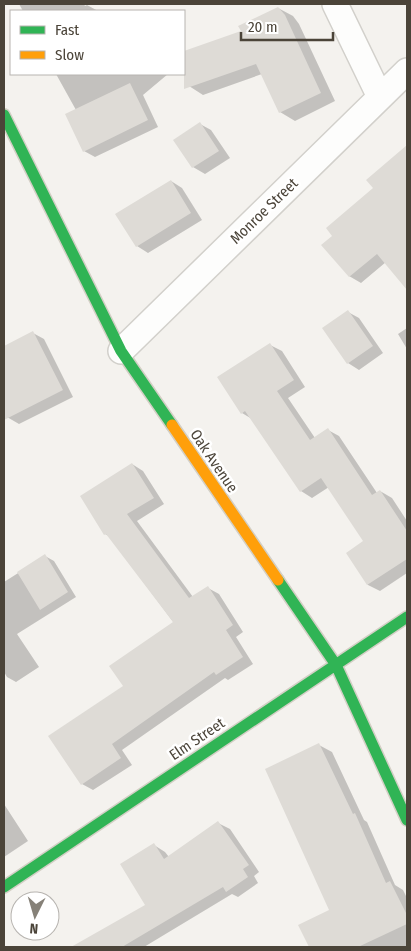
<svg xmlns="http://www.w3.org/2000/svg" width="411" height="951" font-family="'Fira Sans Condensed',sans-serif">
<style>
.shadow{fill:#0003}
.building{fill:#dedbd6}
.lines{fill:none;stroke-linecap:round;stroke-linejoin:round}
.street-casing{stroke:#d2d0cb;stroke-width:28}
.fast-casing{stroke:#d3cfc5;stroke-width:14}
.slow-casing{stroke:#d3cfc5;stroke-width:14}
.street{stroke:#fdfdfc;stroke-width:25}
.fast{stroke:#30b455;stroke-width:11}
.slow{stroke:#ff9f0a;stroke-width:11}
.labels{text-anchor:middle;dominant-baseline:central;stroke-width:5;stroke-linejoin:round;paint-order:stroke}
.street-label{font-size:15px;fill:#4b4439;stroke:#fff}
</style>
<rect width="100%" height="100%" fill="#f4f2ee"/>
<path class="shadow" d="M19,4H84L85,6L87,5L98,11H23Z
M278,8L293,16L299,24L335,101L295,121L280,112L262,74L203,95L189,86L184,72V52L243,32Z
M56,74H168L143,95L158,127L95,157L84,151L76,110Z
M200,124L211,130L230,158L205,174L193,167L175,141Z
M407,147V288L386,262L361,283L349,276L334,236L375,188L368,180Z
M171,181L182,188L202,220L148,253L137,246Z
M348,312L359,318L383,353L359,370L348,363Z
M407,328V349L398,334Z
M33,333L44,339L73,397L19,424L7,417L4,411V347Z
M270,345L282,351L305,387L288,398L315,438L328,430L339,436L377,493L380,491L392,498L407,521V573L380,591L368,585L347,553L365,542L329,487L312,498L301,491L252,419L242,413Z
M132,464L143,471L164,504L137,521L193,597L208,588L219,594L243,632L236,637L253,664L228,680L225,678L122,750L132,765L93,790L82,784L124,686L174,623L109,536L105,534Z
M45,556L54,561L76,597L17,634L39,667L16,682L7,677L4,672V582Z
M319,745L332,752L364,820L367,822L395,885L403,890L407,898V947H310L300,926L331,911Z
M4,804L28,841L4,857Z
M218,823L230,829L259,872L254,876L258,883L238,897L232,894L144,947H74L147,905L154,845L165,852L169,857Z"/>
<path class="building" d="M278,7L285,15L321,93L279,113L256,64L184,89V51L241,31L238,26Z
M130,83L148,120L83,152L65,114Z
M200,122L219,151L192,168L173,140Z
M407,145V290L377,254L349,277L321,245L332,236L326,228L373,188L366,180Z
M171,180L191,213L136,247L115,214Z
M348,310L373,346L347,364L322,328Z
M33,331L63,390L4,420V346Z
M270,343L294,380L277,391L310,440L328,428L372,495L380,490L407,531V559L367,585L346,553L363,541L321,478L300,492L245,411L241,414L217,377Z
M132,463L154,498L127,514L189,598L208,586L233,625L226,630L243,657L216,675L214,672L112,744L121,758L81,785L48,736L123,686L109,666L173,622L106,534L104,535L80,496Z
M45,554L68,592L40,610L17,572Z
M319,743L353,814L355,813L386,883L390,881L407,915V924L358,947H309L298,925L329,910L265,769Z
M218,821L249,865L243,869L248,877L226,892L223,887L122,947H71L145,905L120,864L154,843L164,859Z"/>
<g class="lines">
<defs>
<path id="street" d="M335,4L380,97
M121,351L407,71"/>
<path id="fast" d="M4,115L121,351L172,425
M278,580L336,665L407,820
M4,887L407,617"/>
<path id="slow" d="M172,425L278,580"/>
</defs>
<use href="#street" class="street-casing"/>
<use href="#fast" class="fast-casing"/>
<use href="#slow" class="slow-casing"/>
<use href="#street" class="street"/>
<use href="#fast" class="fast"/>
<use href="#slow" class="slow"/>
</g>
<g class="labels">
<g class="street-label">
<text transform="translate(264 211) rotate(-44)">Monroe Street</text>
<text transform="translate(214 461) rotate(56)">Oak Avenue</text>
<text transform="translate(197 739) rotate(-34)">Elm Street</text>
</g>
</g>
<rect width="411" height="951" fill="none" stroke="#4b4439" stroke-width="10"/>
<rect x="10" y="10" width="175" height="65" fill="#ffffff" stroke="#b7b4b0"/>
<rect x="20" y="26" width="25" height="8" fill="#30b455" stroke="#b7b4b0"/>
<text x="55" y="35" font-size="15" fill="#4b4439">Fast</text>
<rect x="20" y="51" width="25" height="8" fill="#ff9f0a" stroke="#b7b4b0"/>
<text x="55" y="60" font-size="15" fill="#4b4439">Slow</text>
<g transform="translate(35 916) rotate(185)"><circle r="24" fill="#ffffff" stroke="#b7b4b0"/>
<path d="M0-4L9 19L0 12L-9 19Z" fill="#868178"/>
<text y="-8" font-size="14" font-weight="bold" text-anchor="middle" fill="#4b4439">N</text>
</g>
<path d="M241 32v8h92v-8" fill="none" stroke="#4b4439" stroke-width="2.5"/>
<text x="248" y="32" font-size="15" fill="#4b4439" stroke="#ffffff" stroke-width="4" paint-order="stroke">20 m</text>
</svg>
